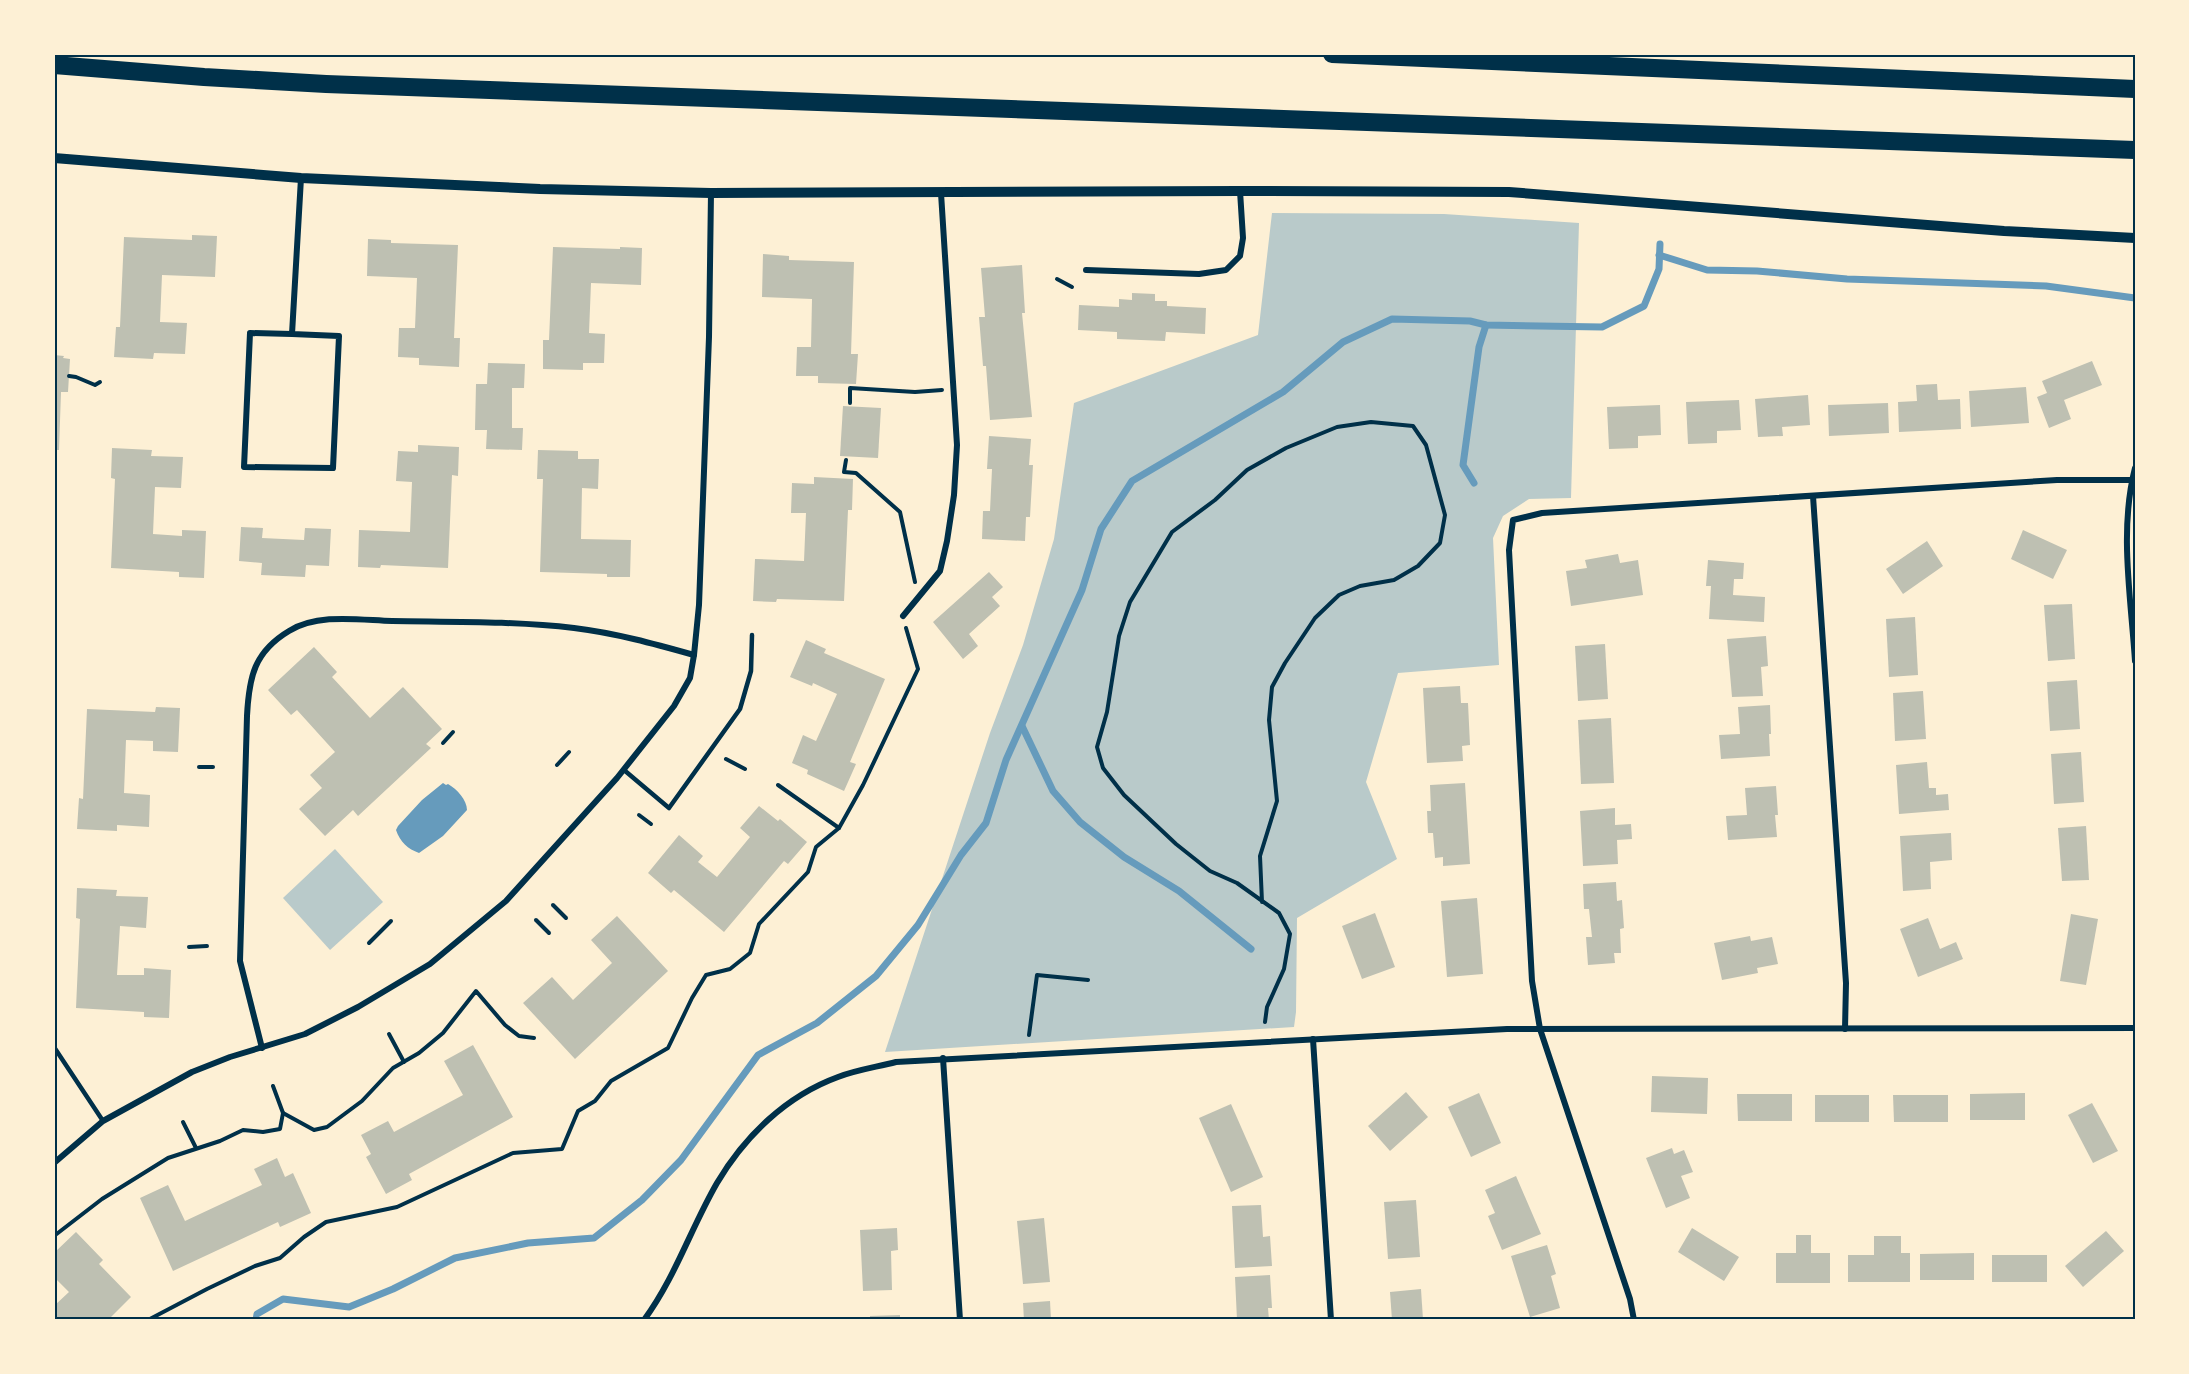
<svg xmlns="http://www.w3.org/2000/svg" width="2189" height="1374" font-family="Overpass,sans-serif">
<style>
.green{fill:#b9caca}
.water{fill:#669bbc}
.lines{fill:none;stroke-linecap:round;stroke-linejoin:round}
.stream{stroke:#669bbc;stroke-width:7}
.building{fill:#bec0b2}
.path{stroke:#003049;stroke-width:4}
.service{stroke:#003049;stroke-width:4.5}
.minor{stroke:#003049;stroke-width:6}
.tertiary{stroke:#003049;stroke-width:10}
.motorway{stroke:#003049;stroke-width:18}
.neatline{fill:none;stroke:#003049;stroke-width:2}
</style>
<rect width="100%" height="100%" fill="#fdf0d5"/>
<!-- green -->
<g class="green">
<path d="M1272,213L1444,214L1579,223L1571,498L1529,499L1503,516L1493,538L1499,665L1398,673L1366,782L1397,859L1297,918L1296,1012L1294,1027L885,1052L990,733L1023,645L1054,539L1074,403L1258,335Z"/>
<path d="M335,849L383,902L330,950L283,898Z"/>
</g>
<!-- water -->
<path class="water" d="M443,783L446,785L448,784C457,789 467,800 467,810L443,836L419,853C408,849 400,842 396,830L398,826L422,800Z"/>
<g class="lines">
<!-- stream -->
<g class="stream">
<path d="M1659,255L1707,270L1757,271L1847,279L2046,286L2135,298"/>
<path d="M1474,483L1463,465L1479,347L1486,325"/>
<path d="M1022,726L1053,791L1080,822L1124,857L1179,891L1251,949"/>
<path d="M256,1320L257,1314L283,1299L349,1307L393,1289L455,1258L528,1243L594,1238L642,1200L681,1160L758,1055L817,1023L876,976L918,925L961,855L986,823L1006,760L1082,590L1101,529L1132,481L1283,392L1343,342L1392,319L1470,321L1486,325L1602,327L1644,306L1659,269L1660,244"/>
</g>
</g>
<!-- building -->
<g class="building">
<path d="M192,235L217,236L215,277L162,275L160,322L187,323L185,354L154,353L153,359L114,357L116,327H120L124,237L192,240Z"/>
<path d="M368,239L391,240V243L458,245L454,338H460L459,367L419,365V358L398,357L399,328H415L417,278L367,276Z"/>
<path d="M553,247L620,249V247L642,248L641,285L591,283L589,333L605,334L604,363H583V370L543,369V340H549Z"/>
<path d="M763,254L789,256V260L854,262L851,354H858L856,384L818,383V376H796L797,347H811L812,299L762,297Z"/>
<path d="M1022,265L1025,313H1022L1032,417L990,420L986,366H983L979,317H985L981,268Z"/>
<path d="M1132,293L1155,294V301H1167V306L1206,308L1205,334L1166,332L1165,341L1117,339V332L1078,330L1079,305L1119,307V299L1132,300Z"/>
<path d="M54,355L64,356L63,358L70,359L68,392H61L59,450H54Z"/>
<path d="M2092,361L2102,385L2064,400L2071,419L2049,428L2037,397L2047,393L2042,381Z"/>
<path d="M488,363L525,364L524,388H512V428H523L522,450L486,449L487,430H475L476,384H487Z"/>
<path d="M1937,384L1938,400L1960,399L1961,429L1899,432L1898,402L1917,401L1916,385Z"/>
<path d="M2026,387L2029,423L1971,427L1969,391Z"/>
<path d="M1808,395L1810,425L1782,427L1783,436L1758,437L1755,399Z"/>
<path d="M1739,400L1741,430L1717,431V443L1688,444L1686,402Z"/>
<path d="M1888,403L1889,433L1829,436L1828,405Z"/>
<path d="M1660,405L1661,435L1638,436V448L1609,449L1607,407Z"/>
<path d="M843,406L881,408L878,458L840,456Z"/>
<path d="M989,436L1031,439L1029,465H1033L1030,517H1026L1025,541L982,539L983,511H990L992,469H987Z"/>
<path d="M418,445L459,447L458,476L452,475L448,568L381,565L380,568L358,567L359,530L410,532L412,482L396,481L398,451L418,452Z"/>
<path d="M112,448L152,450L151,456L183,457L181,488L155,487L153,534L182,536V530L206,531L204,578L179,577V572L111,568L115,479L111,478Z"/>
<path d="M538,450L578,451V459H599L598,489L582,488L581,539L631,540L630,577H607V574L540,572L543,479H537Z"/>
<path d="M814,477L853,479L852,510H848L844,601L777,599L776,602L753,601L755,559L804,561L806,513H791L792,483L814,484Z"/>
<path d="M241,527L263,528L262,538L304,540L305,528L331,529L329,566L306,565L305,577L261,575L262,563L239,561Z"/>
<path d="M2023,530L2067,550L2053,579L2011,559Z"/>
<path d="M1927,541L1943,566L1903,594L1886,569Z"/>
<path d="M1618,554L1620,563L1638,560L1643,595L1571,606L1566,571L1587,568L1585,560Z"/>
<path d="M1708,560L1744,563L1743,579H1734L1733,595L1765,597L1764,622L1709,619L1711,586H1706Z"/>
<path d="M989,572L1003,587L992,597L1000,606L969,634L978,646L963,659L933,622Z"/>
<path d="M2072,604L2075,659L2048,661L2044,605Z"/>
<path d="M1915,617L1918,675L1889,677L1886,619Z"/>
<path d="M1766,636L1768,666L1761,667L1763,696L1732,697L1727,639Z"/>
<path d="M806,640L826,649L824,653L885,679L850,762L856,764L844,791L807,774L808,770L792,763L803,735L816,741L837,694L813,683L812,686L790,677Z"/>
<path d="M1605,644L1608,699L1578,701L1575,646Z"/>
<path d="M314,647L337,672L332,677L370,718L403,687L442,729L426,744L431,748L358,816L353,810L325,836L299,809L322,788L310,775L335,752L297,710L291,715L268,690Z"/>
<path d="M2077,680L2080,729L2050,731L2047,682Z"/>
<path d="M1460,686L1461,703H1468L1470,745L1462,746L1463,761L1427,763L1423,688Z"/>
<path d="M1923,691L1926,739L1895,741L1893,693Z"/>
<path d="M1770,705L1771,734H1769L1770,756L1721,759L1719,735L1740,734L1738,707Z"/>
<path d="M156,707L180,708L178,752L153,751V741L126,740L124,793L150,795L149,827L117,825V831L77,829L79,798L83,799L87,709L155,712Z"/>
<path d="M1611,718L1614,783L1581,784L1578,720Z"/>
<path d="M2081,752L2084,802L2054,804L2051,754Z"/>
<path d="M1927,762L1929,788H1936V795L1948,794L1949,810L1899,814L1896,765Z"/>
<path d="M1465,783L1470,864L1443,866V857L1435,858L1433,833H1428L1427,811H1431L1430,785Z"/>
<path d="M1776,786L1778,815H1775L1777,837L1728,840L1726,816L1747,815L1745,788Z"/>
<path d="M759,806L778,821L780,819L807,842L788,864L784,861L724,932L674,890L671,893L648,873L679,835L703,856L698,862L717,877L750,837L740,828Z"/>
<path d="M1615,808V825L1631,824L1632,839L1617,840L1618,864L1583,866L1580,811Z"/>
<path d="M2086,826L2089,880L2062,881L2058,828Z"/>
<path d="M1951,833L1952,860L1930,862L1931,889L1903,891L1900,836Z"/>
<path d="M1616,882L1617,901L1622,900L1624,928L1620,929L1621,953H1614L1615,963L1588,965L1586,937H1592L1589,909H1584L1583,884Z"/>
<path d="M77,888L117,890L116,896L148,897L146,928L120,926L117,975H144V968L171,970L169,1018L144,1017V1012L76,1008L80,919L76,918Z"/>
<path d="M1477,898L1483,974L1447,977L1441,901Z"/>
<path d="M1375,913L1395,967L1362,979L1342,926Z"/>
<path d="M2071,914L2098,919L2086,985L2060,981Z"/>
<path d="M617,916L668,971L575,1059L523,1003L552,977L573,1000L612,963L591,940Z"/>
<path d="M1928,918L1940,949L1956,942L1963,959L1918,977L1900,929Z"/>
<path d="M1750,936L1751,941L1772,937L1778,964L1757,968L1758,973L1722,980L1714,943Z"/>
<path d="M473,1045L513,1117L409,1174L412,1180L386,1194L366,1157L371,1154L361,1135L388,1121L394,1132L463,1095L444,1061Z"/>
<path d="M1652,1076L1708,1078L1707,1114L1651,1112Z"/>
<path d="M1406,1092L1428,1117L1390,1151L1368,1126Z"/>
<path d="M1479,1093L1501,1143L1471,1157L1448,1107Z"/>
<path d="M2025,1093V1120H1970V1094Z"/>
<path d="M1737,1094H1792V1121H1738Z"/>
<rect x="1815" y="1095" width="54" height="27"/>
<path d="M1893,1095H1948V1122H1894Z"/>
<path d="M2092,1103L2118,1151L2093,1163L2068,1115Z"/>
<path d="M1231,1104L1263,1177L1231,1192L1199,1118Z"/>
<path d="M1672,1148L1674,1154L1684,1150L1693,1172L1681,1176L1690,1198L1666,1208L1646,1158Z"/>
<path d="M277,1158L285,1177L293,1173L311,1213L280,1227L278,1222L173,1271L140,1198L168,1185L185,1221L262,1185L254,1169Z"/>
<path d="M1516,1176L1541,1234L1502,1250L1488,1216L1495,1213L1485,1190Z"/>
<path d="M1416,1200L1420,1257L1388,1259L1384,1202Z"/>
<path d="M1261,1205L1263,1237L1270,1236L1272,1266L1235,1268L1232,1206Z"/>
<path d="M1044,1218L1050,1282L1023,1284L1017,1221Z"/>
<path d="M897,1228L898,1250L891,1251L892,1290L863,1291L860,1230Z"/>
<path d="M1692,1228L1739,1257L1724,1281L1678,1252Z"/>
<path d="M2106,1231L2124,1251L2083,1287L2065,1266Z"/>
<path d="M76,1232L103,1260L99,1264L131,1297L108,1320H54V1306L69,1292L54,1277V1253Z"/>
<path d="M1796,1235H1811V1253H1830V1283H1776V1253H1796Z"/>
<path d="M1874,1236H1901V1253H1910V1282H1848V1255H1874Z"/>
<path d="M1547,1245L1556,1274L1551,1276L1560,1308L1530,1317L1511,1256Z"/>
<path d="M1974,1253V1280H1920V1254Z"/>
<rect x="1992" y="1255" width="55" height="27"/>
<path d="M1270,1275L1272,1308H1268L1269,1320H1237L1235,1277Z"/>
<path d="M1421,1289L1423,1320H1392L1390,1292Z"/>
<path d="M1050,1301L1051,1320H1024L1023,1303Z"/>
<path d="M900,1315V1320H870V1316Z"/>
</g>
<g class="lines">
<!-- path -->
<g class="path">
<path d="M1057,279L1072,287"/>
<path d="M69,376L76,377L95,385L100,382"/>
<path d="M850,403V388L915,392L942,390"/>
<path d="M846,460L844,472L856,473L900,512L915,582"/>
<path d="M443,743L453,732"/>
<path d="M726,759L745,769"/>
<path d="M557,765L569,752"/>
<path d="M199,767H213"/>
<path d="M778,785L839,828L863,785L918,669L906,628"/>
<path d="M639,815L651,824"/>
<path d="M1262,902L1260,856L1277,801L1269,720L1272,687L1285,663L1315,618L1339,595L1360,586L1394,580L1418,566L1440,543L1445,515L1426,445L1413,426L1371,422L1337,427L1286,448L1247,470L1215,500L1172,532L1130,602L1119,636L1107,712L1097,747L1103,768L1124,795L1176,844L1210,871L1237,883L1279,913L1290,934L1284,969L1267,1007L1265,1022"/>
<path d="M553,905L566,918"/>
<path d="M536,920L549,933"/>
<path d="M369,943L391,921"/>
<path d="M189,947L207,946"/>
<path d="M389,1034L404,1062"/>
<path d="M1029,1035L1037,975L1088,980"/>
<path d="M283,1113L314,1130L327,1127L362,1101L393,1068L419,1053L443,1033L476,991L505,1025L519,1036L534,1038"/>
<path d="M183,1122L196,1148"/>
<path d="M54,1236L102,1199L168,1158L220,1141L243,1130L263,1132L280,1129L283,1113L273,1086"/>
<path d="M148,1320L207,1289L255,1266L280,1258L304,1237L326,1222L397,1207L513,1153L562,1149L578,1111L595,1101L611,1081L668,1048L692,998L706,975L730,969L750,953L759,924L808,872L816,847L839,828"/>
</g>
<!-- service -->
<g class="service">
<path d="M624,770L669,808L740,709L751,671L752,635"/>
<path d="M54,1047L103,1121"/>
</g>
<!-- minor -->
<g class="minor">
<path d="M1086,270L1199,274L1226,270L1240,256L1243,238L1240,191"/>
<path d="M292,334L250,333L244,467L333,468L339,336L292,334L301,178"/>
<path d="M2135,468C2119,530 2131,598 2135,661"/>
<path d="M1813,496L1846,983L1845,1029"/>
<path d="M903,616L940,571L947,541L954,495L957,445L941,193"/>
<path d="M1313,1039L1331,1320"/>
<path d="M262,1048L240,961L247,716C249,677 254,652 289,631C318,613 359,620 392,621C453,622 514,621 574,628C615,633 655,644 694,655"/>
<path d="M943,1058L960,1320"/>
<path d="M54,1163L103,1121L192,1072L230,1057L305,1034L358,1007L430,964L506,901L617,778L674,706L690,678L694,655L699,605L709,337L711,193"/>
<path d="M644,1320C675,1278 691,1228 717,1183C745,1136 786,1096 838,1077C856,1070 877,1067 896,1062L1507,1029L2135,1028"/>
<path d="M1634,1320L1630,1299L1540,1029L1532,981L1509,550L1513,520L1542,513L2057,480H2132"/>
</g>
<!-- tertiary -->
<path class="tertiary" d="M54,158L301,178L540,189L711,193L1240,191L1509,192L2004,231L2135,238"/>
<!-- motorway -->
<g class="motorway">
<path d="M1332,54L2135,89"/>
<path d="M54,65L204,77L326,84L2135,150"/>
</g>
</g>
<!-- border -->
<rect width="2189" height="1374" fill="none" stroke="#fdf0d5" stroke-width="111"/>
<rect x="56" y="56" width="2078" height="1262" class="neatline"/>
</svg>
